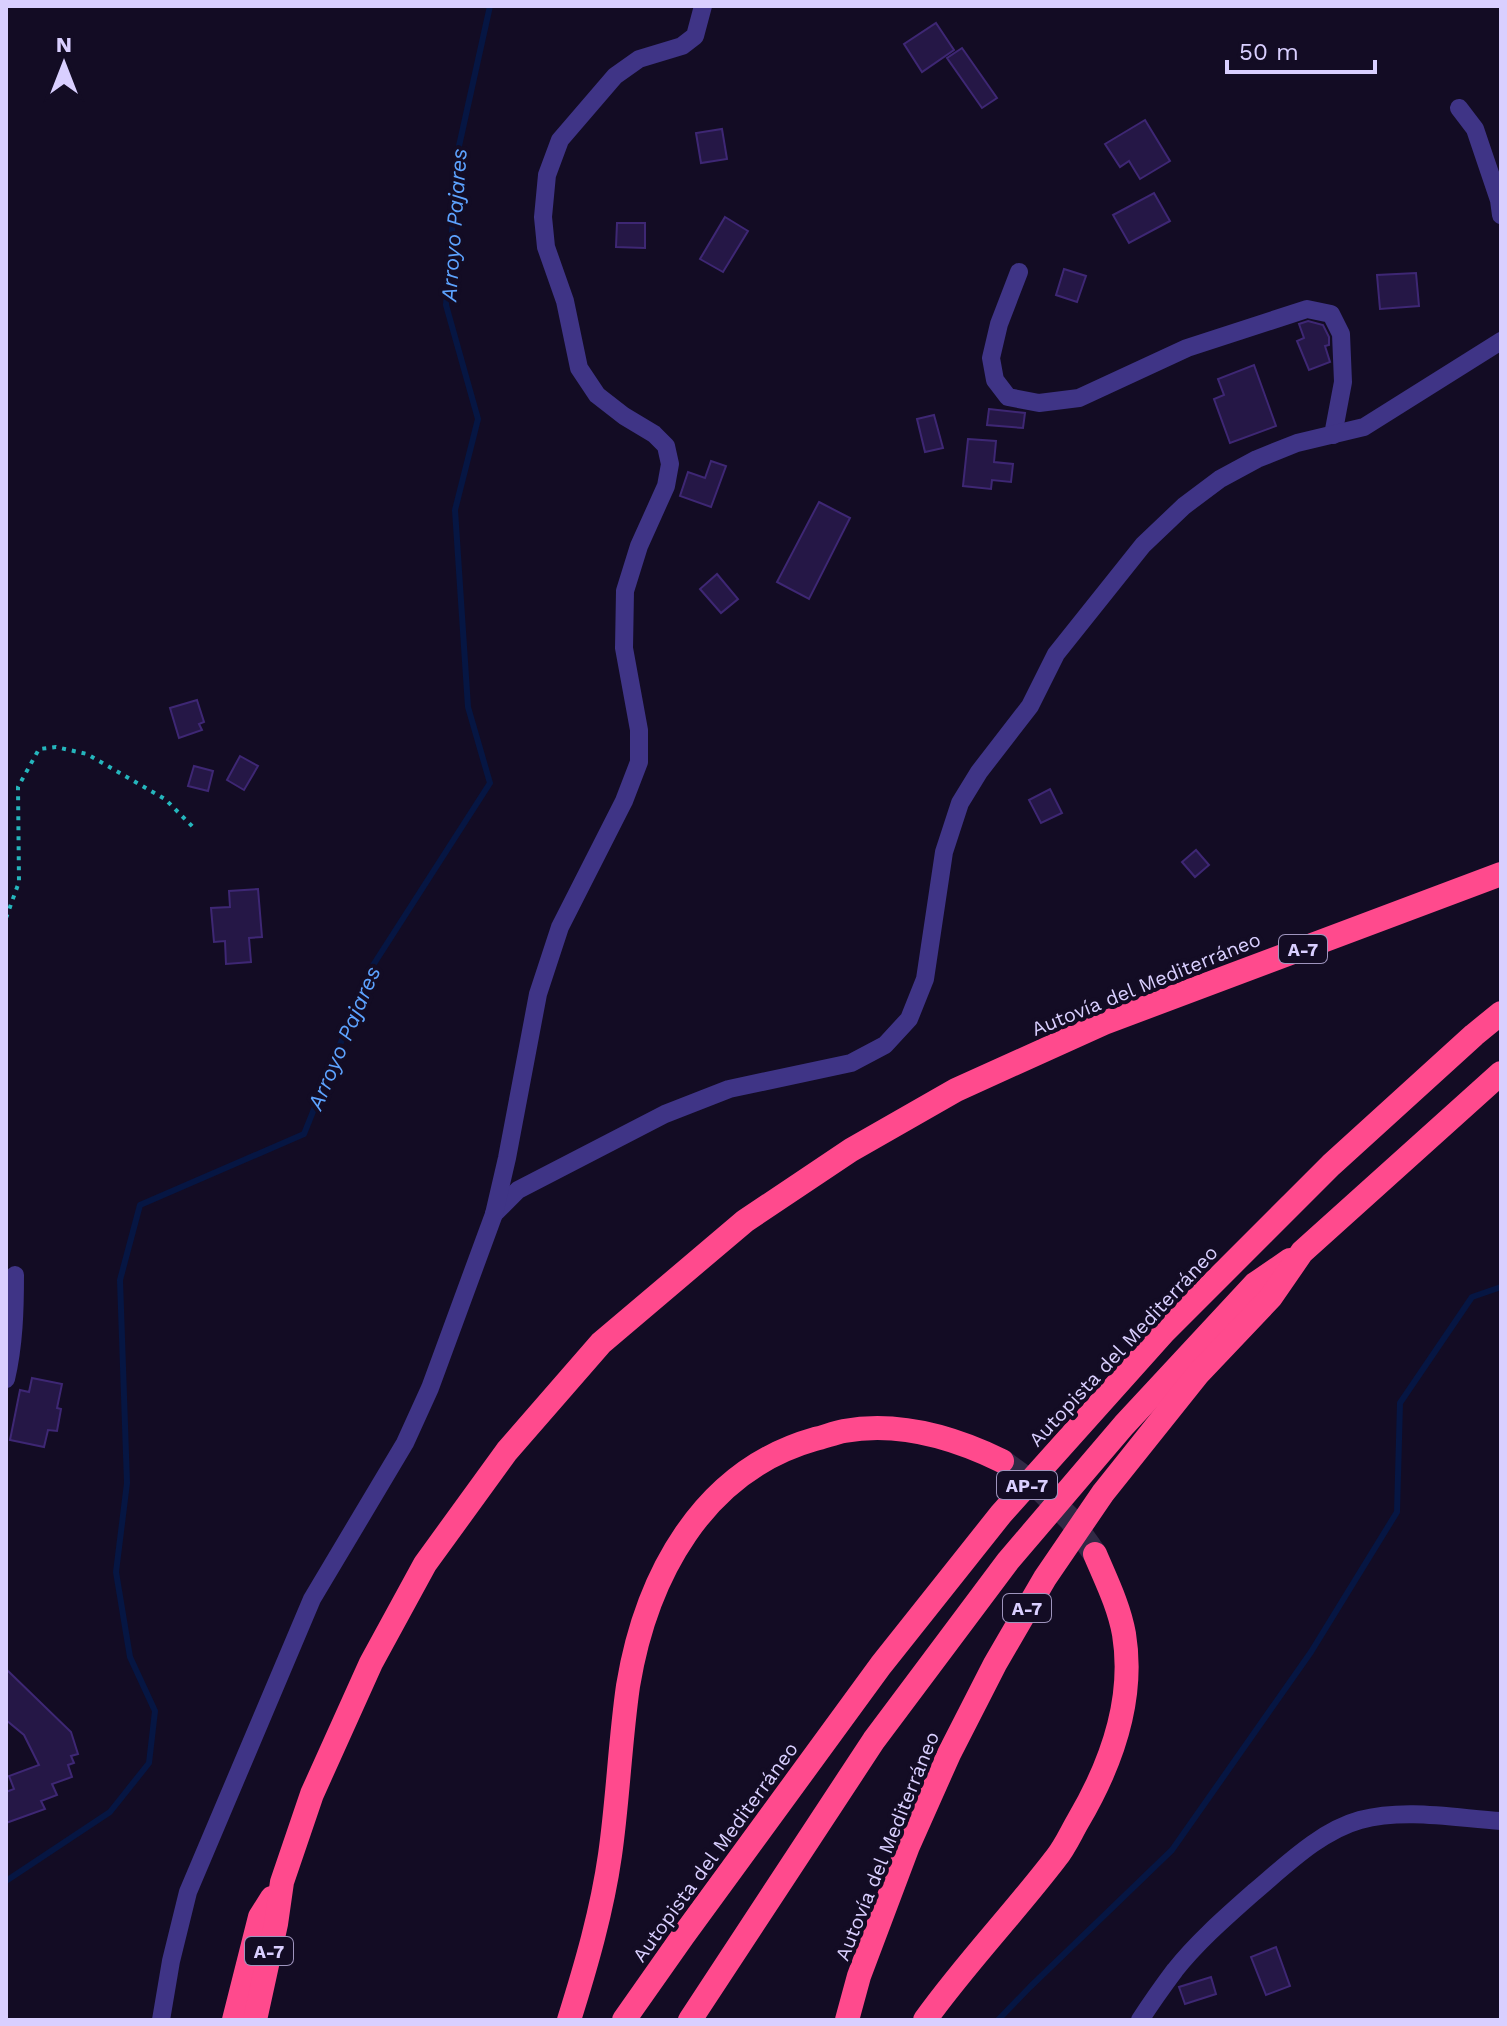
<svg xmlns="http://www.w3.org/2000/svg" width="1507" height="2026" font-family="'Work Sans',sans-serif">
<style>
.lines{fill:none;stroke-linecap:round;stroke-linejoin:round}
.stream{stroke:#061643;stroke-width:6}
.building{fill:#251746;stroke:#3e2774;stroke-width:2}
.highway-tunnel{stroke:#312945;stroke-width:24;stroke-dasharray:24 12;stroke-linecap:butt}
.path{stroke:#25b6bd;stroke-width:4;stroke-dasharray:4 6;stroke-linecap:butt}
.street{stroke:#3f3486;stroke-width:18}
.highway{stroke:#ff4a8d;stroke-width:24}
.labels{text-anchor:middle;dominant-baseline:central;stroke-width:8;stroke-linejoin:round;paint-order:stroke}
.shield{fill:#130c24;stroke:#9e94bd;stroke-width:2}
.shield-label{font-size:18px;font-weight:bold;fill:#d9cfff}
.street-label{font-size:20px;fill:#d9cfff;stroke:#130c24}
.water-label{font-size:22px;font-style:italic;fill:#5da3ff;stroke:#130c24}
</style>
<rect width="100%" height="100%" fill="#130c24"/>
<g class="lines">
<!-- stream -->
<g class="stream">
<path d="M6,1881L110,1812L149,1763L155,1711L130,1657L116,1572L127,1483L120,1280L140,1205L304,1134L370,970L490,783L468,707L455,510L478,419L446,305L459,146L490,6"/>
<path d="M998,2020L1030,1987L1172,1850L1311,1652L1397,1512L1400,1403L1472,1297L1501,1287"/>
</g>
</g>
<!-- building -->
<g class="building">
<path d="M936,23L954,50L922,72L904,44Z"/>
<path d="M962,48L997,98L982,108L947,58Z"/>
<path d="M1145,120L1170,161L1140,179L1129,161L1120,167L1105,144Z"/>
<path d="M722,129L727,159L701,163L696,133Z"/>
<path d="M1154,193L1170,221L1129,243L1113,215Z"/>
<path d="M725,217L748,231L723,272L700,259Z"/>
<path d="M617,223H645V248L616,247Z"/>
<path d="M1064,269L1086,276L1077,302L1056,295Z"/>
<path d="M1416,273L1419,306L1380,309L1377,275Z"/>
<path d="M1308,321L1323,325L1329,337V345L1325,346L1330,362L1309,370L1297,341L1304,338L1299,324Z"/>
<path d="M1254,365L1276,426L1230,443L1214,399L1224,395L1218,379Z"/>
<path d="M989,409L1025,413L1023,428L987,425Z"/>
<path d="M934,415L943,448L925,452L917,419Z"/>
<path d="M968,439L996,441L994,462L1013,464L1011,482L992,480L991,489L963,486Z"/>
<path d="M711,461L726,466L711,507L680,496L688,472L705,478Z"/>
<path d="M819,502L850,518L809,599L777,582Z"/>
<path d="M717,574L738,599L721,613L700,589Z"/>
<path d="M197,700L204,722L199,724L202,730L179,738L170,708Z"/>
<path d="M240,756L258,766L244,790L227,780Z"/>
<path d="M194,766L213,771L208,791L188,786Z"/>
<path d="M1050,789L1062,813L1041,823L1029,800Z"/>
<path d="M1196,850L1209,865L1195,877L1182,862Z"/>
<path d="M258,889L262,937L249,938L251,962L226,964L225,941L214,942L211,908L230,907L229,891Z"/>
<path d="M32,1378L62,1384L57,1408L61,1409L57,1431L48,1430L44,1447L10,1440L20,1390L29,1392Z"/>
<path d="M6,1669L71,1732L78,1754L71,1756L74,1763L68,1765L72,1777L52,1784L57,1795L41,1801L45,1809L6,1823V1792L14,1789L9,1776L39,1765L24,1735L6,1720Z"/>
<path d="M1276,1947L1290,1986L1266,1995L1251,1957Z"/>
<path d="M1211,1977L1216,1994L1185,2004L1179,1987Z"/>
</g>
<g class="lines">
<!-- highway-tunnel -->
<path class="highway-tunnel" d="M1002,1461L1040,1489L1071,1520L1095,1554"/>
<!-- path -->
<path class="path" d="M6,918L19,882L18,787L39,749L56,747L87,754L165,799L193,827"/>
<!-- street -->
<g class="street">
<path d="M1459,108L1475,129L1499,200L1501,215"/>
<path d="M1019,272L999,324L991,358L995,380L1008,397L1039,403L1079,398L1187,348L1307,309L1331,314L1341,334L1343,382L1333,435"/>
<path d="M494,1214L518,1190L665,1114L729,1089L851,1063L885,1045L909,1019L925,979L944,852L960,803L979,772L1030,706L1056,654L1143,545L1184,506L1220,479L1257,459L1297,443L1364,427L1501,341"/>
<path d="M6,1379C14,1345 15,1310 15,1275"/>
<path d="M161,2020L171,1961L188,1892L312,1599L405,1443L430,1388L494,1214L507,1158L538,994L560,927L624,801L639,762V730L624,648L625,591L639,546L666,486L670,464L666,446L654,434L624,416L597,395L579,368L565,301L546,247L543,217L547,175L560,140L615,76L639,59L682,46L695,36L703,6"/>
<path d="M1140,2020C1151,2003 1163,1986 1175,1970C1198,1941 1227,1916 1254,1892C1285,1866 1320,1831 1360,1820C1405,1808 1455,1818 1501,1821"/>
</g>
<!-- highway -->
<g class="highway">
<path d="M234,2020L260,1917L272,1898"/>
<path d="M255,2020L276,1924L282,1882L312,1794L371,1663L425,1564L507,1451L601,1343L745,1221L851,1150L956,1090L1104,1023L1501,874"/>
<path d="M569,2020C586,1966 602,1911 610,1855C618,1799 620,1742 628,1686C646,1577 702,1471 815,1439C824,1437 834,1433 844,1431C899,1421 953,1437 1002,1461"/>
<path d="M624,2020L683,1936L881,1665L1001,1514L1164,1332L1331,1165L1474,1035L1501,1013"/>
<path d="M690,2020L874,1740L1008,1561L1124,1425L1255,1284L1290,1260"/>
<path d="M847,2020L859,1976L908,1846L949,1754L995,1664L1045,1578L1103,1493L1198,1374L1271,1297L1302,1252L1501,1073"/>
<path d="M925,2020C965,1964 1014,1913 1056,1858C1065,1847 1071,1833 1078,1821C1111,1765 1135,1701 1124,1634C1119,1606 1106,1580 1095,1554"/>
</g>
</g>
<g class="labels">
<!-- shield labels -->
<g class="shield">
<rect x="1279" y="935" width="48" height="28" rx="6"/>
<rect x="997" y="1471" width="60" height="28" rx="6"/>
<rect x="1003" y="1594" width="48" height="28" rx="6"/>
<rect x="245" y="1937" width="48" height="28" rx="6"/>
</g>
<g class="shield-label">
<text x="1303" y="949">A-7</text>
<text x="1027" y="1485">AP-7</text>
<text x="1027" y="1608">A-7</text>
<text x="269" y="1951">A-7</text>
</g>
<!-- street labels -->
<g class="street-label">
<text transform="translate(1146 984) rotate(-22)">Autovía del Mediterráneo</text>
<text transform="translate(1123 1346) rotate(-47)">Autopista del Mediterráneo</text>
<text transform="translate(887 1846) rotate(-68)">Autovía del Mediterráneo</text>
<text transform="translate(715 1852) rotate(-54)">Autopista del Mediterráneo</text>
</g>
<!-- water labels -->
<g class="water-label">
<text transform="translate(454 225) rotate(-86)">Arroyo Pajares</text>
<text transform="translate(344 1038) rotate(-67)">Arroyo Pajares</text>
</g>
</g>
<!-- border -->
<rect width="1507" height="2026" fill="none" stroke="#d9cfff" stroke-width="16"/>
<!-- north arrow -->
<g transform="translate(64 64)" stroke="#130c24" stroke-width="6" paint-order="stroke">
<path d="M0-6L14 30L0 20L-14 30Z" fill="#d9cfff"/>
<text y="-12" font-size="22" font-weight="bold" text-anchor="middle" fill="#d9cfff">N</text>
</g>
<!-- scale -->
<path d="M1227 60v12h148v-12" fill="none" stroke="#d9cfff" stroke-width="4"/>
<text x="1239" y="60" font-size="24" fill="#d9cfff" stroke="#130c24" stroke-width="6" paint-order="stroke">50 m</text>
</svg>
